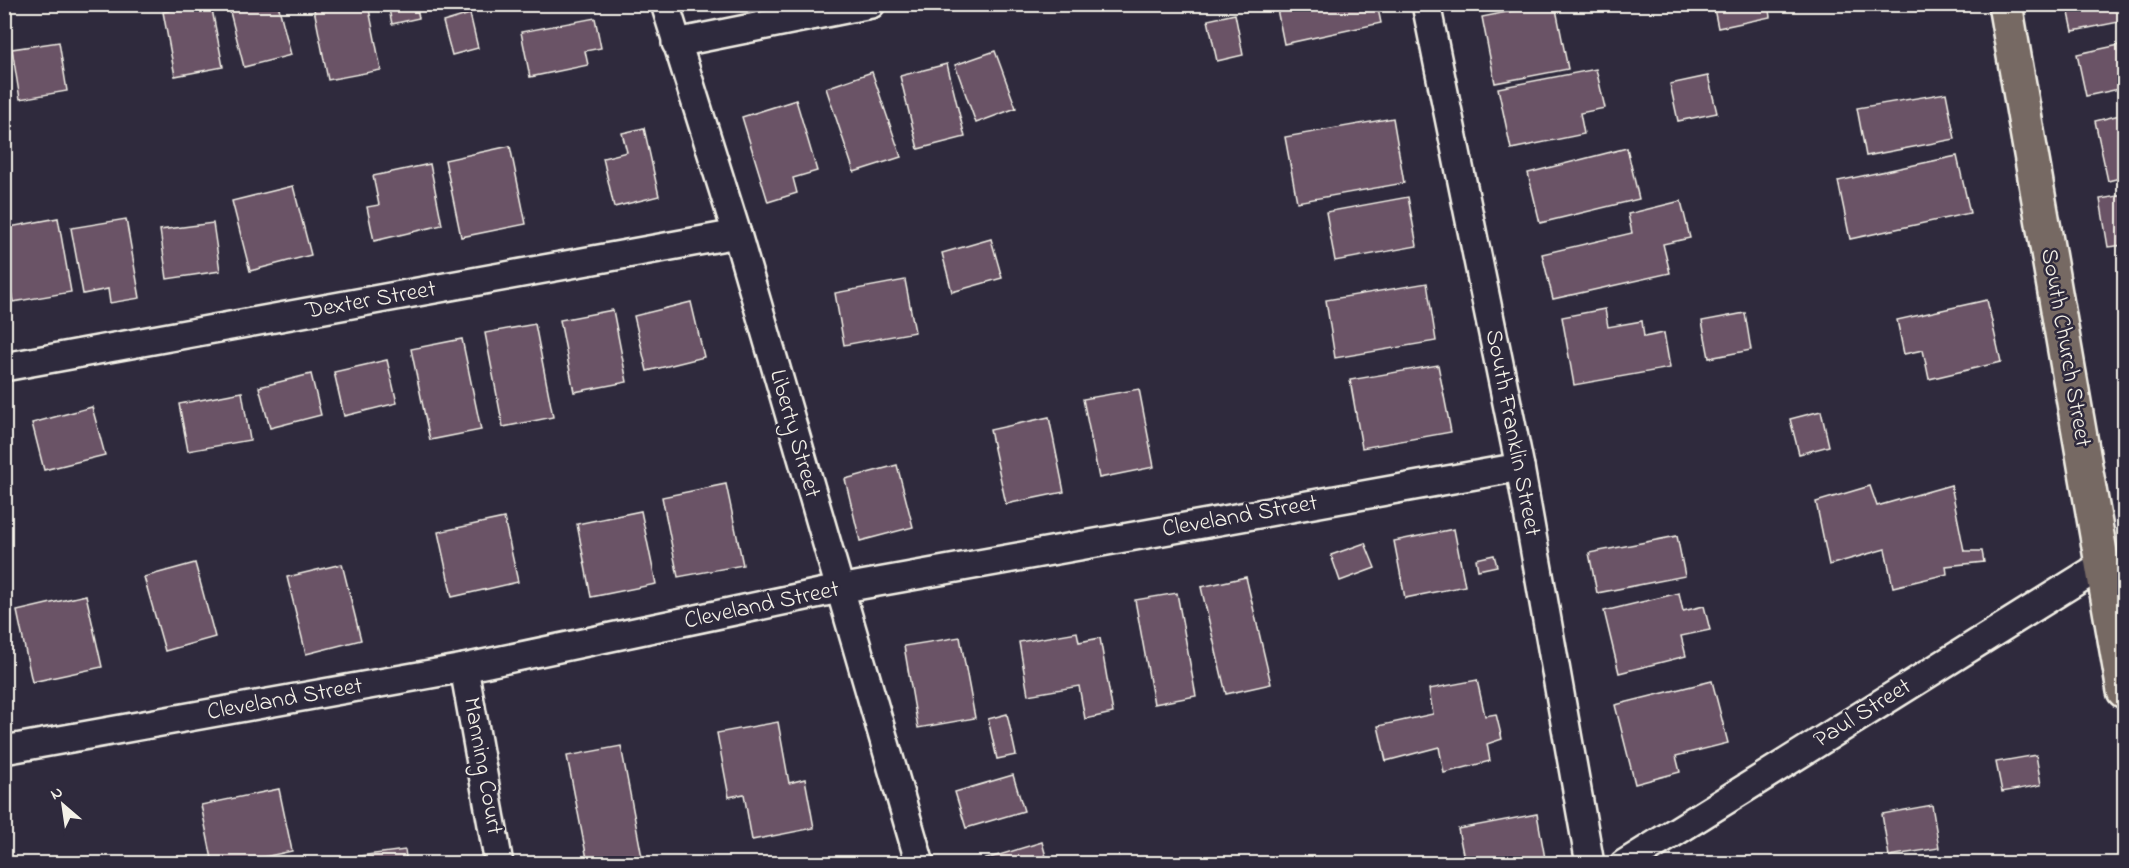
<svg xmlns="http://www.w3.org/2000/svg" width="2129" height="868" font-family="'Indie Flower',sans-serif">
<style>
.building{fill:#6a5366;stroke:#f4f1e8;stroke-width:1.5}
.lines{fill:none;stroke-linecap:round;stroke-linejoin:round}
.minor-casing{stroke:#f4f1e8;stroke-width:32}
.primary-casing{stroke:#f4f1e8;stroke-width:38}
.minor{stroke:#2f2a3d;stroke-width:27}
.primary{stroke:#766964;stroke-width:33}
.labels{text-anchor:middle;dominant-baseline:central;stroke-width:5;stroke-linejoin:round;paint-order:stroke}
.street-label{font-size:24px;fill:#f4f1e8;stroke:#2f2a3d}
</style>
<rect width="100%" height="100%" fill="#2f2a3d"/>
<filter id="ink" filterUnits="userSpaceOnUse"><feTurbulence type="fractalNoise" baseFrequency=".0167" numOctaves="2"/><feDisplacementMap in="SourceGraphic" scale="12" xChannelSelector="R" yChannelSelector="G"/><feConvolveMatrix kernelMatrix="1 2 1 2 8 2 1 2 1" color-interpolation-filters="sRGB"/></filter>
<g filter="url(#ink)">
<!-- building -->
<g class="building">
<path d="M199,4H211L223,67L175,76L163,12Z"/>
<path d="M244,4H278L291,55L244,67L229,8Z"/>
<path d="M313,4H368L381,70L328,80Z"/>
<path d="M388,4H416L419,18L392,24Z"/>
<path d="M1276,4H1377L1381,23L1284,44Z"/>
<path d="M1547,4H1555L1568,69L1495,83L1482,17Z"/>
<path d="M1713,4H1768L1770,17L1718,28Z"/>
<path d="M2067,4H2124V21L2073,31Z"/>
<path d="M470,14L478,48L452,55L443,22Z"/>
<path d="M1235,14L1243,55L1217,61L1208,20Z"/>
<path d="M595,18L601,48L585,51L588,65L530,77L521,32Z"/>
<path d="M59,42L67,91L20,99L12,49Z"/>
<path d="M2124,44V88L2086,96L2077,54Z"/>
<path d="M995,51L1016,108L976,123L955,65Z"/>
<path d="M947,64L965,137L918,149L900,76Z"/>
<path d="M1596,69L1605,108L1580,113L1584,134L1511,149L1498,88Z"/>
<path d="M872,72L901,157L854,172L826,88Z"/>
<path d="M1708,76L1717,113L1678,121L1670,84Z"/>
<path d="M1946,93L1955,139L1866,156L1857,108Z"/>
<path d="M796,100L817,171L793,178L797,193L768,202L742,117Z"/>
<path d="M2124,114V177L2108,181L2095,121Z"/>
<path d="M1393,118L1404,183L1297,202L1285,137Z"/>
<path d="M644,128L659,196L614,207L603,158L627,152L622,133Z"/>
<path d="M510,146L526,224L461,237L445,160Z"/>
<path d="M1627,148L1639,199L1540,223L1528,173Z"/>
<path d="M1957,156L1970,213L1850,239L1838,181Z"/>
<path d="M430,164L442,225L374,241L367,207L379,205L373,176Z"/>
<path d="M293,186L311,255L250,271L232,201Z"/>
<path d="M2124,195V245L2108,247L2100,199Z"/>
<path d="M1408,197L1417,246L1335,261L1326,212Z"/>
<path d="M1681,201L1690,238L1663,244L1670,273L1553,299L1542,254L1632,233L1628,214Z"/>
<path d="M58,218L71,292L13,302L4,254V228Z"/>
<path d="M126,219L140,298L110,303L108,289L83,294L71,228Z"/>
<path d="M213,223L220,271L167,279L160,230Z"/>
<path d="M991,239L1002,278L952,292L942,253Z"/>
<path d="M905,280L915,332L844,345L835,293Z"/>
<path d="M1427,283L1436,341L1335,358L1326,300Z"/>
<path d="M1987,300L2001,362L1929,379L1923,350L1904,354L1897,320Z"/>
<path d="M691,302L704,357L647,371L634,316Z"/>
<path d="M1605,309L1608,327L1642,321L1644,337L1664,333L1670,368L1574,385L1562,317Z"/>
<path d="M613,310L627,382L574,392L560,320Z"/>
<path d="M1745,313L1751,350L1709,358L1702,321Z"/>
<path d="M535,324L553,417L503,427L485,333Z"/>
<path d="M2124,338V370L2119,339Z"/>
<path d="M462,339L481,430L430,440L411,349Z"/>
<path d="M387,360L397,403L344,416L334,372Z"/>
<path d="M1438,365L1451,432L1362,448L1350,380Z"/>
<path d="M311,374L321,415L270,428L259,387Z"/>
<path d="M1139,389L1154,467L1099,478L1083,399Z"/>
<path d="M242,392L250,440L188,451L179,404Z"/>
<path d="M92,407L105,455L44,470L32,423Z"/>
<path d="M1821,411L1829,446L1799,454L1790,419Z"/>
<path d="M1049,417L1064,492L1006,504L990,430Z"/>
<path d="M897,465L913,527L860,541L845,479Z"/>
<path d="M726,484L743,565L678,577L662,497Z"/>
<path d="M1951,485L1964,551H1982L1984,562L1946,566L1947,574L1893,587L1885,549L1829,565L1816,502L1870,486L1877,506Z"/>
<path d="M641,511L656,584L591,597L577,524Z"/>
<path d="M504,518L518,582L452,597L438,532Z"/>
<path d="M1454,529L1465,586L1405,598L1394,541Z"/>
<path d="M1677,536L1685,576L1597,593L1589,553Z"/>
<path d="M1365,543L1375,568L1340,581L1331,555Z"/>
<path d="M1494,555L1497,566L1478,570L1476,559Z"/>
<path d="M195,563L215,637L165,651L144,577Z"/>
<path d="M342,564L361,640L306,654L287,577Z"/>
<path d="M1246,577L1271,684L1226,694L1201,587Z"/>
<path d="M1177,593L1196,696L1154,704L1135,600Z"/>
<path d="M1679,593L1683,611L1704,606L1710,630L1681,636L1686,656L1619,673L1604,611Z"/>
<path d="M86,595L102,667L32,682L17,611Z"/>
<path d="M1077,632L1079,642L1100,638L1113,713L1085,719L1079,686L1028,695L1019,642Z"/>
<path d="M960,637L975,718L918,728L904,646Z"/>
<path d="M1477,680L1485,716L1496,714L1502,739L1487,744L1490,761L1444,773L1439,747L1386,761L1378,726L1433,714L1429,689Z"/>
<path d="M1712,681L1728,743L1676,756L1680,772L1635,784L1615,705Z"/>
<path d="M1007,714L1016,755L997,759L988,719Z"/>
<path d="M778,722L789,783L805,779L814,828L752,840L744,794L729,797L717,733Z"/>
<path d="M621,746L642,857L612,864H588L567,756Z"/>
<path d="M2036,755L2041,785L2002,792L1996,762Z"/>
<path d="M1013,775L1024,811L966,828L955,792Z"/>
<path d="M279,789L292,851L232,864H213L201,805Z"/>
<path d="M1932,805L1939,848L1889,856L1882,814Z"/>
<path d="M1537,814L1546,864H1465L1458,829Z"/>
<path d="M1042,842L1048,864L973,863Z"/>
<path d="M405,850L407,864H344V858Z"/>
</g>
<g class="lines">
<defs>
<g id="minor">
<path d="M665,4L737,234L920,864"/>
<path d="M1426,4L1520,467L1590,864"/>
<path d="M676,43L871,4"/>
<path d="M4,367L737,234"/>
<path d="M464,668L499,864"/>
<path d="M4,750L464,668L839,589L1520,467"/>
<path d="M1624,864L2102,565"/>
</g>
<path id="primary" d="M2005,4L2124,691"/>
</defs>
<!-- minor casing -->
<use href="#minor" class="minor-casing"/>
<!-- primary casing -->
<use href="#primary" class="primary-casing"/>
<!-- minor -->
<use href="#minor" class="minor"/>
<!-- primary -->
<use href="#primary" class="primary"/>
</g>
</g>
<g class="labels">
<!-- street labels -->
<g class="street-label">
<text transform="translate(371 301) rotate(-10)">Dexter Street</text>
<text transform="translate(2065 348) rotate(80)">South Church Street</text>
<text transform="translate(1512 433) rotate(79)">South Franklin Street</text>
<text transform="translate(794 434) rotate(74)">Liberty Street</text>
<text transform="translate(1240 517) rotate(-10)">Cleveland Street</text>
<text transform="translate(762 606) rotate(-12)">Cleveland Street</text>
<text transform="translate(285 700) rotate(-10)">Cleveland Street</text>
<text transform="translate(1863 714) rotate(-32)">Paul Street</text>
<text transform="translate(482 766) rotate(80)">Manning Court</text>
</g>
</g>
<!-- margin -->
<rect width="2129" height="868" fill="none" stroke="#2f2a3d" stroke-width="24"/>
<rect x="12" y="12" width="2105" height="844" fill="none" stroke="#f4f1e8" stroke-width="2" filter="url(#ink)"/>
<!-- north arrow -->
<g transform="translate(63 805) rotate(331)" stroke="#2f2a3d" stroke-width="4.5" paint-order="stroke">
<path d="M0-4.5L10 22L0 15L-10 22Z" fill="#f4f1e8"/>
<text y="-9" font-size="16" font-weight="bold" text-anchor="middle" fill="#f4f1e8">N</text>
</g>
</svg>
